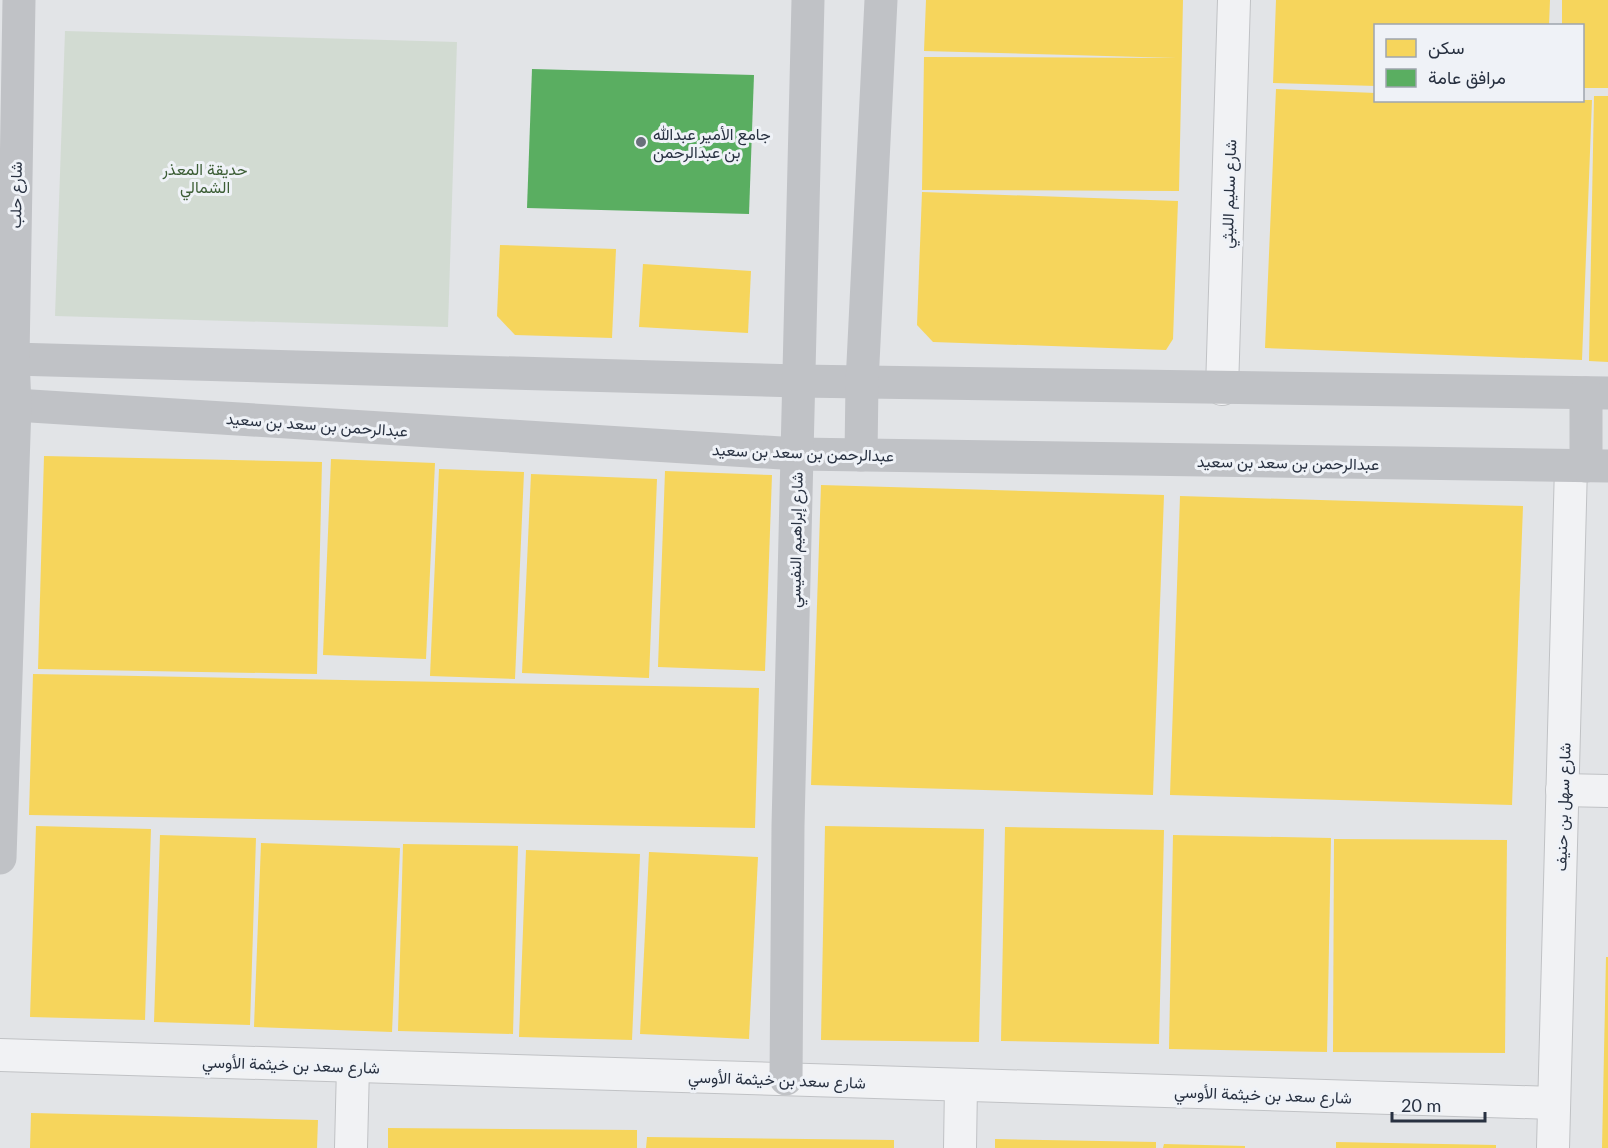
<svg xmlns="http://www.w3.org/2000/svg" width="1608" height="1148" font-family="Lato,Vazirmatn,sans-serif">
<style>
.green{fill:#d2dbd2}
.homes{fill:#f6d55c}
.public{fill:#5aae61}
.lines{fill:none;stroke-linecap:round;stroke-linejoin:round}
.street-casing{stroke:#c0c2c5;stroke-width:34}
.street{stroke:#f1f2f4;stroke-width:32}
.secondary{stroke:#c0c2c6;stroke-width:33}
.poi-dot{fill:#69707b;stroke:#eff2f7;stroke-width:2}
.labels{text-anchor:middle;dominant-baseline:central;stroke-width:6;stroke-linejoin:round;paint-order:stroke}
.poi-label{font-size:16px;fill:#283141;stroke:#eff2f7;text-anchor:start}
.park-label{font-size:16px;fill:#3c5d35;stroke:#eff2f7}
.street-label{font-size:16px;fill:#283141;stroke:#eff2f7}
</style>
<rect width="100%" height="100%" fill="#e2e4e7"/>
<!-- green -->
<path class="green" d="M65,31L457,42L448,327L55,316Z"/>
<!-- homes -->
<g class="homes">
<path d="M926,0H1183L1179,191L922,190L924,57L1177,58L924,51Z"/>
<path d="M1276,0H1550L1549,26H1376V86L1273,83Z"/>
<path d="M1562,0H1608V88H1582V26H1562Z"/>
<path d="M1276,89L1376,93V100H1592L1582,360L1265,348Z"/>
<path d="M1594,96H1608V362L1589,361Z"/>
<path d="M922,192L1178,201L1173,339L1166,350L933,342L917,325Z"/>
<path d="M500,245L616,249L612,338L515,335L497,316Z"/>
<path d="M643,264L751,271L748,333L639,327Z"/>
<path d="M44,456L322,462L317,674L38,669Z"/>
<path d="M331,459L435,463L426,659L323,655Z"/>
<path d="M439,469L524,472L515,679L430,676Z"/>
<path d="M665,471L772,475L765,671L658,667Z"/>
<path d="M531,474L657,479L649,678L522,673Z"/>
<path d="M821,485L1164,495L1153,795L811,785Z"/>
<path d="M1180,496L1523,506L1512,805L1170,795Z"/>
<path d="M33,674L759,688L755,828L29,815Z"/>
<path d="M36,826L151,829L145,1020L30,1017Z"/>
<path d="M825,826L984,829L979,1042L821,1040Z"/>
<path d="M1005,827L1164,830L1159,1044L1001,1041Z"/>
<path d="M160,835L256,838L250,1025L154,1022Z"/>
<path d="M1173,835L1331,838L1327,1052L1169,1049Z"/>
<path d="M1334,839L1507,840L1505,1053L1333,1052Z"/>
<path d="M261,843L400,848L392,1032L254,1027Z"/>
<path d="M403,844L518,846L513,1034L398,1031Z"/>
<path d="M526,850L640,854L632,1040L519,1037Z"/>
<path d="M649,852L758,857L749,1039L640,1034Z"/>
<path d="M1606,957H1608V1148H1602Z"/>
<path d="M31,1113L318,1120L317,1148H30Z"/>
<path d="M388,1128L637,1130V1148H388Z"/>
<path d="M647,1137L894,1140V1148H646Z"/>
<path d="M995,1139L1156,1142V1148H995Z"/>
<path d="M1336,1142L1496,1145V1148H1336Z"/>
<path d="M1164,1144L1245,1146V1148H1163Z"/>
</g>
<!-- public -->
<path class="public" d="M532,69L754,75L749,214L527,208Z"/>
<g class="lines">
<defs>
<g id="street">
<path d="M1222,389L1234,0"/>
<path d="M1562,790L1608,791"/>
<path d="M0,1055L1554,1103"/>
<path d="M351,1148L353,1066"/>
<path d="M960,1148L961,1085"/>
<path d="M1553,1148L1571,466"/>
</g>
</defs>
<!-- street casing -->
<use href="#street" class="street-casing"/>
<!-- street -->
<use href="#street" class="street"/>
<!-- secondary -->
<g class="secondary">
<path d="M0,362L13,359L798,381L1608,393"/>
<path d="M0,398L15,405L797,454L1608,466"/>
<path d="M861,455L862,383L881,0"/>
<path d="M1586,466V393"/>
<path d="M0,858L15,405L13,359L19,0"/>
<path d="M786,1079L788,826L808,0"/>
</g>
</g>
<!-- markers -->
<circle class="poi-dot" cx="641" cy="142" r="6"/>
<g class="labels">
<!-- poi labels -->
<g class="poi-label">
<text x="653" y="133">جامع الأمير عبدالله<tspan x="653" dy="18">بن عبدالرحمن</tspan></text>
</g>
<!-- park labels -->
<g class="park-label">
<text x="205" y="168">حديقة المعذر<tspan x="205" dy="18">الشمالي</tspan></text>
</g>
<!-- street labels -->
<g class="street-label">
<text transform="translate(1228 194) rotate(-88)">شارع سليم الليثي</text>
<text transform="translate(15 195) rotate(-89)">شارع حلب</text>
<text transform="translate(317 424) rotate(4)">عبدالرحمن بن سعد بن سعيد</text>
<text transform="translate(803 452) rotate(2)">عبدالرحمن بن سعد بن سعيد</text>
<text transform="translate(1288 462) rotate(1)">عبدالرحمن بن سعد بن سعيد</text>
<text transform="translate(795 540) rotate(-89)">شارع إبراهيم النفيسي</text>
<text transform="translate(1562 807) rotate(-88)">شارع سهل بن حنيف</text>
<text transform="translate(291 1064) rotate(2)">شارع سعد بن خيثمة الأوسي</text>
<text transform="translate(777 1079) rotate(2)">شارع سعد بن خيثمة الأوسي</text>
<text transform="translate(1263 1094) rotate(2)">شارع سعد بن خيثمة الأوسي</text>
</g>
</g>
<!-- legend -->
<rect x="1374" y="24" width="210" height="78" fill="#eff2f7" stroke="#9fa5ae" stroke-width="1.5"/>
<rect x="1386" y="39" width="30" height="18" fill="#f6d55c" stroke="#9fa5ae" stroke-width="1.5"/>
<text x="1428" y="54" font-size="18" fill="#283141">سكن</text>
<rect x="1386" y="69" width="30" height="18" fill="#5aae61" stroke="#9fa5ae" stroke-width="1.5"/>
<text x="1428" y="84" font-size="18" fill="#283141">مرافق عامة</text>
<!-- scale -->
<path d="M1392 1112v9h93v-9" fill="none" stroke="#283141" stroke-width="3"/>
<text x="1401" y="1112" font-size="18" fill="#283141" stroke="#eff2f7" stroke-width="4.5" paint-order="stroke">20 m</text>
</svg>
